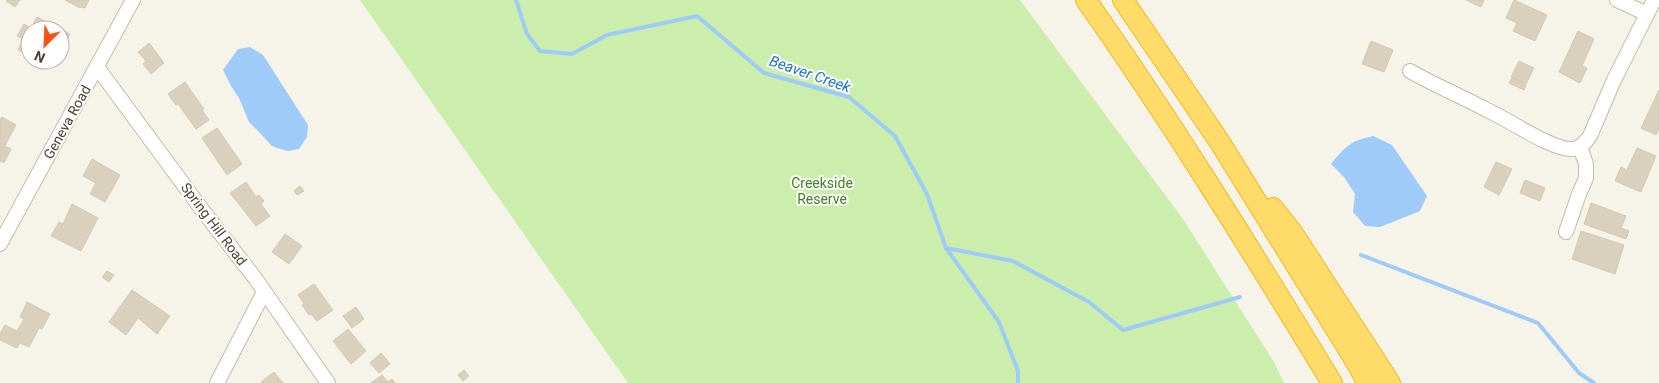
<svg xmlns="http://www.w3.org/2000/svg" width="1659" height="383" font-family="Roboto,sans-serif">
<style>
.green{fill:#cbeead}
.water{fill:#9fcbf8}
.lines{fill:none;stroke-linecap:round;stroke-linejoin:round}
.stream{stroke:#9fcbf8;stroke-width:4}
.building{fill:#d9d0bd;stroke:#d5caaf}
.minor-casing{stroke:#c3bcaa;stroke-width:16}
.highway-casing{stroke:#eeb92a;stroke-width:22}
.minor{stroke:#fff;stroke-width:14}
.highway{stroke:#ffdc6a;stroke-width:20}
.labels{text-anchor:middle;dominant-baseline:central;stroke-width:4;stroke-linejoin:round;paint-order:stroke}
.street-label{font-size:14px;fill:#4b4436;stroke:#fff}
.park-label{font-size:14px;fill:#3d8422;stroke:#fff}
.water-label{font-size:15px;font-style:italic;fill:#2270c3;stroke:#fff}
</style>
<rect width="100%" height="100%" fill="#f6f3e9"/>
<!-- green -->
<path class="green" d="M360,0H1020L1183,219L1274,362L1284,383H628Z"/>
<!-- water -->
<g class="water">
<path d="M250,47L263,55L308,125L307,137L299,149L288,151L277,148L272,146L259,132L249,122L239,98L231,86L223,70L238,49Z"/>
<path d="M1373,136L1392,145L1427,196L1420,211L1380,227L1365,226L1353,212L1355,194L1344,177L1331,164C1346,146 1350,141 1373,136Z"/>
</g>
<g class="lines">
<!-- stream -->
<g class="stream">
<path d="M516,0L527,34L540,51L572,54L607,35L697,16L764,73L849,97L895,136L927,194L946,248L999,322L1018,371V383"/>
<path d="M946,248L1013,261L1089,302L1123,330L1240,297"/>
<path d="M1361,255L1538,323L1579,373L1594,383"/>
</g>
</g>
<!-- building -->
<g class="building">
<path d="M7,0H20L15,7L6,1Z"/>
<path d="M65,0H89L85,8L81,7L80,8Z"/>
<path d="M1466,0H1484L1481,7Z"/>
<path d="M1514,0L1547,15L1535,41L1513,31L1517,23L1506,18Z"/>
<path d="M37,17L70,34L60,53V30H30V56L18,50L24,39L17,36L24,24L31,28Z"/>
<path d="M1578,31L1594,39L1582,66L1587,68L1580,83L1559,72Z"/>
<path d="M1371,41L1393,50L1384,72L1362,64Z"/>
<path d="M149,43L164,63L151,74L143,64L146,61L138,52Z"/>
<path d="M1519,61L1534,68L1526,84L1511,77Z"/>
<path d="M1512,78L1526,85L1524,90L1509,83Z"/>
<path d="M185,82L204,109L202,110L209,120L196,129L178,104L176,105L168,94Z"/>
<path d="M1659,90V129L1656,135L1641,128Z"/>
<path d="M2,117L16,125L7,142L5,146L11,149L4,163L0,161V119Z"/>
<path d="M217,128L242,164L227,175L202,138Z"/>
<path d="M1637,148L1656,156L1641,192L1615,181L1621,167L1627,170Z"/>
<path d="M92,159L120,175L105,202L90,194L96,183L83,176Z"/>
<path d="M1496,162L1512,169L1499,195L1484,187Z"/>
<path d="M1525,180L1545,188L1540,201L1520,193Z"/>
<path d="M246,182L256,197L259,195L264,201L261,204L270,216L256,226L230,193Z"/>
<path d="M300,186L304,191L297,195L294,191Z"/>
<path d="M1591,203L1626,216L1621,228L1629,231L1626,239L1584,224Z"/>
<path d="M72,204L98,218L81,251L51,236L59,222L63,224Z"/>
<path d="M1581,231L1624,245L1615,274L1572,259Z"/>
<path d="M285,234L302,246L289,264L272,252Z"/>
<path d="M107,271L114,275L109,282L102,277Z"/>
<path d="M314,284L333,310L317,321L311,314L309,315L302,305L304,304L298,295Z"/>
<path d="M132,290L170,316L157,334L138,318L126,335L109,322Z"/>
<path d="M27,302L50,314L42,329L39,328L29,347L20,343L17,348L0,340V334L5,325L17,331L24,319L20,317Z"/>
<path d="M356,307L364,319L352,328L343,316Z"/>
<path d="M348,329L366,351L351,364L333,341Z"/>
<path d="M381,353L390,364L379,373L370,363Z"/>
<path d="M464,370L469,376L463,381L458,375Z"/>
<path d="M274,372L282,382L284,383H262L261,382Z"/>
<path d="M382,375L388,382L392,379L395,383H371Z"/>
</g>
<g class="lines">
<defs>
<g id="minor">
<path d="M1617,0L1647,14"/>
<path d="M97,67L203,211L255,278L328,383"/>
<path d="M1410,71C1436,86 1463,97 1489,111C1509,120 1552,150 1572,149C1580,149 1585,143 1590,136L1614,80L1654,0"/>
<path d="M1566,232L1579,194L1586,178V164L1580,147"/>
<path d="M0,244L133,0"/>
<path d="M217,383L264,292"/>
</g>
<g id="highway">
<path d="M1086,0C1173,124 1253,253 1332,383"/>
<path d="M1123,0L1219,141L1350,352L1368,383"/>
<path d="M1273,208L1292,232L1390,383"/>
</g>
</defs>
<!-- minor casing -->
<use href="#minor" class="minor-casing"/>
<!-- highway casing -->
<use href="#highway" class="highway-casing"/>
<!-- minor -->
<use href="#minor" class="minor"/>
<!-- highway -->
<use href="#highway" class="highway"/>
</g>
<g class="labels">
<!-- street labels -->
<g class="street-label">
<text transform="translate(67 122) rotate(-61)">Geneva Road</text>
<text transform="translate(214 224) rotate(53)">Spring Hill Road</text>
</g>
<!-- park labels -->
<g class="park-label">
<text x="822" y="183">Creekside<tspan x="822" dy="16">Reserve</tspan></text>
</g>
<!-- water labels -->
<g class="water-label">
<text transform="translate(810 74) rotate(19)">Beaver Creek</text>
</g>
</g>
<!-- north arrow -->
<g transform="translate(45 45) rotate(204)"><circle r="24" fill="#ffffff" stroke="#b7b4af"/>
<path d="M0-4L9 19L0 12L-9 19Z" fill="#ff5016"/>
<text y="-8" font-size="14" font-weight="bold" text-anchor="middle" fill="#4b4436">N</text>
</g>
</svg>
